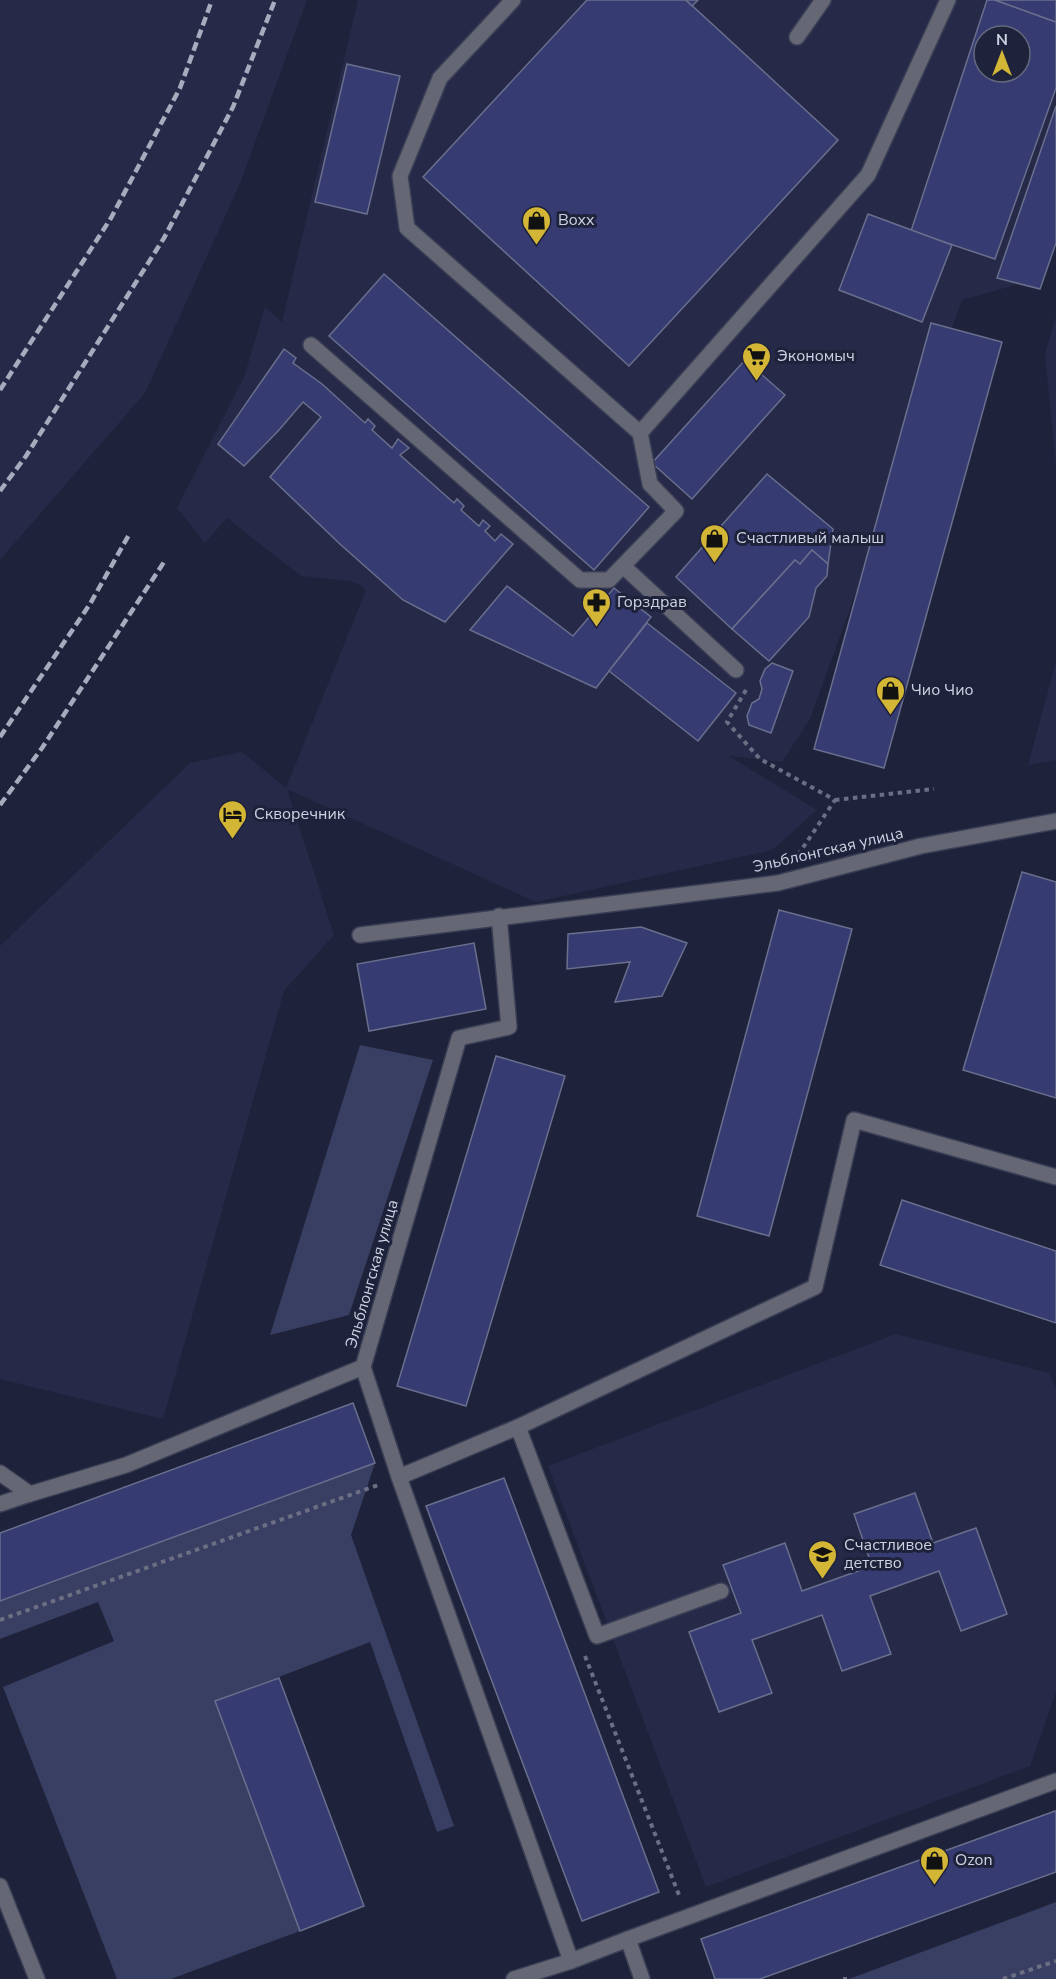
<svg xmlns="http://www.w3.org/2000/svg" width="1056" height="1979" font-family="'Nunito Sans',sans-serif">
<style>
.built{fill:#262a48;fill-rule:evenodd}
.green{fill:#393f62}
.building{fill:#363c72;stroke:#696f8c;stroke-width:1.5;fill-rule:evenodd}
.lines{fill:none;stroke-linecap:round;stroke-linejoin:round}
.minor-casing{stroke:#3a3e55;stroke-width:18}
.path{stroke:#6c6f84;stroke-width:4;stroke-dasharray:4.5 4.5;stroke-linecap:butt}
.minor{stroke:#656874;stroke-width:15}
.rail{stroke:#a8abbd;stroke-width:4.5;stroke-dasharray:9 4.5;stroke-linecap:butt}
.labels{text-anchor:middle;dominant-baseline:central;stroke-width:6;stroke-linejoin:round;paint-order:stroke}
.poi-label{font-size:16px;fill:#ced1e1;stroke:#1e223a;text-anchor:start}
.street-label{font-size:16px;fill:#ced1e1;stroke:#1e223a}
</style>
<rect width="100%" height="100%" fill="#1e223a"/>
<!-- built -->
<g class="built">
<path d="M0,0H307L241,181L145,393L0,560Z"/>
<path d="M358,0H1056V201L1030,281L962,300L810,719L782,762L729,756L817,810L772,850L536,902L287,789L334,935L284,991L163,1419L0,1379V946L190,763L242,752L286,788L366,590L362,586L351,581L301,576L227,518L205,543L177,508L244,377L265,307L282,322ZM984,36H1020V72H984Z"/>
<path d="M1056,316V465L1045,354Z"/>
<path d="M1056,662V760L1028,765Z"/>
<path d="M896,1334L1049,1373L1056,1389V1692L1030,1766L706,1887L548,1466Z"/>
</g>
<!-- green -->
<g class="green">
<path d="M360,1045L433,1060L349,1315L270,1335Z"/>
<path d="M375,1463L351,1535L454,1826L437,1832L370,1642L216,1701L300,1931L171,1979H117L3,1687L114,1641L98,1602L0,1639V1601Z"/>
<path d="M1056,1902V1979H849Z"/>
</g>
<!-- building -->
<g class="building">
<path d="M587,0H686L838,140L629,366L423,177Z"/>
<path d="M686,0H698L692,6Z"/>
<path d="M987,0H995L1056,22V88L995,259L911,231ZM984,36H1020V72H984Z"/>
<path d="M995,0H1056V22Z"/>
<path d="M347,64L400,76L367,214L315,202Z"/>
<path d="M1056,106V243L1040,289L997,278Z"/>
<path d="M868,214L952,245L922,322L839,290Z"/>
<path d="M384,274L649,507L594,570L329,336Z"/>
<path d="M931,323L1002,342L884,768L814,749Z"/>
<path d="M284,349L296,358L293,363L322,384L365,423L368,419L375,426L372,430L392,448L398,439L409,448L400,455L454,503L457,499L464,506L461,510L479,526L483,520L490,526L485,531L495,541L501,534L513,544L445,622L403,600L341,545L270,477L321,417L303,402L279,430L244,466L218,444Z"/>
<path d="M745,360L785,395L692,499L652,463Z"/>
<path d="M767,474L833,529L828,564L812,550L800,564L795,560L732,629L676,577Z"/>
<path d="M812,550L828,564L827,576L816,588L809,617L769,661L732,629L795,560L800,564Z"/>
<path d="M507,586L573,636L614,588L651,617L596,688L470,630Z"/>
<path d="M647,623L736,693L698,741L609,671Z"/>
<path d="M772,663L793,671L771,733L749,725L747,716L752,703L759,699L762,689L760,681L765,669Z"/>
<path d="M1022,872L1056,882V1098L963,1070Z"/>
<path d="M779,910L852,929L769,1236L697,1216Z"/>
<path d="M641,927L687,943L662,996L615,1002L630,962L567,969L568,934Z"/>
<path d="M474,943L486,1009L369,1031L357,964Z"/>
<path d="M496,1056L565,1076L466,1406L397,1386Z"/>
<path d="M902,1200L1056,1251V1323L880,1265Z"/>
<path d="M353,1403L375,1463L0,1601V1533Z"/>
<path d="M504,1478L659,1892L582,1921L426,1506Z"/>
<path d="M915,1493L933,1543L976,1528L1007,1614L961,1631L939,1571L870,1596L891,1654L842,1671L822,1615L752,1640L772,1693L719,1712L689,1632L741,1613L723,1565L785,1543L802,1591L872,1566L854,1514Z"/>
<path d="M279,1678L364,1906L300,1931L215,1701Z"/>
<path d="M1055,1811H1056V1872L760,1979H715L701,1939Z"/>
</g>
<g class="lines">
<defs>
<g id="minor">
<path d="M513,0L440,78L400,176L407,228L640,433"/>
<path d="M797,37L823,0"/>
<path d="M311,345L580,580H609L676,511L650,484L640,433L868,175L948,0"/>
<path d="M623,566L736,670"/>
<path d="M360,935L778,883L921,846L1056,821"/>
<path d="M363,1367L399,1477"/>
<path d="M518,1427L597,1636L721,1591"/>
<path d="M0,1473L30,1494L126,1465L363,1367L459,1038L509,1027L499,916"/>
<path d="M0,1504L30,1494"/>
<path d="M0,1886L37,1979"/>
<path d="M628,1939L1056,1781"/>
<path d="M514,1979L571,1961"/>
<path d="M642,1979L628,1939L571,1961L399,1477L518,1427L815,1287L854,1120L1056,1177"/>
</g>
</defs>
<!-- minor casing -->
<use href="#minor" class="minor-casing"/>
<!-- path -->
<g class="path">
<path d="M746,690L727,722L760,759L835,800L798,855"/>
<path d="M835,800L934,789"/>
<path d="M0,1620L378,1485"/>
<path d="M585,1656L679,1895"/>
<path d="M845,1979V1977"/>
<path d="M1003,1979L1056,1961"/>
</g>
<!-- minor -->
<use href="#minor" class="minor"/>
<!-- rail -->
<g class="rail">
<path d="M0,390L111,218L180,88L212,0"/>
<path d="M0,491L26,456L164,238L233,107L275,0"/>
<path d="M0,737L90,604L130,533"/>
<path d="M0,805L42,748L164,562"/>
</g>
</g>
<!-- icons -->
<defs>
<symbol id="shop-pin" viewBox="-11 -11 22 30"><path d="M0 17L-7.5 6A9.5 9.5 0 1 1 7.5 6Z" fill="#d3b635" stroke="#1e223a"/><path d="M-5-2.5h2.3a2.7 3.5 0 0 1 5.4 0H5L5.5 6h-11ZM-1.5-2.5h3a1.5 2.3 0 0 0-3 0Z" fill="#111"/></symbol>
<symbol id="supermarket-pin" viewBox="-11 -11 22 30"><path d="M0 17L-7.5 6A9.5 9.5 0 1 1 7.5 6Z" fill="#d3b635" stroke="#1e223a"/><path d="M-6-5.5h2.5l.6 2H6L4.5 2H-2.5L-4.4-4H-6ZM-1.5 3.2a1.3 1.3 0 1 0 .1 0ZM3 3.2a1.3 1.3 0 1 0 .1 0Z" fill="#111"/></symbol>
<symbol id="pharmacy-pin" viewBox="-11 -11 22 30"><path d="M0 17L-7.5 6A9.5 9.5 0 1 1 7.5 6Z" fill="#d3b635" stroke="#1e223a"/><path d="M-2-6h4v4h4v4h-4v4h-4v-4h-4v-4h4Z" fill="#111"/></symbol>
<symbol id="hotel-pin" viewBox="-11 -11 22 30"><path d="M0 17L-7.5 6A9.5 9.5 0 1 1 7.5 6Z" fill="#d3b635" stroke="#1e223a"/><path d="M-6-4.5h1.5V1H6V5H4.5V3h-9V5H-6ZM-4 0a1.8 1.8 0 1 1 3.6 0ZM.5 0V-2.5h3Q6-2.5 6 0Z" fill="#111"/></symbol>
<symbol id="school-pin" viewBox="-11 -11 22 30"><path d="M0 17L-7.5 6A9.5 9.5 0 1 1 7.5 6Z" fill="#d3b635" stroke="#1e223a"/><path d="M0-5L7-2L0 1L-7-2ZM-4 1L0 2.5L4 1V4Q0 6-4 4Z" fill="#111"/></symbol>
</defs>
<g fill-rule="evenodd">
<use href="#shop-pin" x="520" y="204" width="33" height="45"/>
<use href="#supermarket-pin" x="740" y="340" width="33" height="45"/>
<use href="#shop-pin" x="698" y="522" width="33" height="45"/>
<use href="#pharmacy-pin" x="580" y="586" width="33" height="45"/>
<use href="#shop-pin" x="874" y="674" width="33" height="45"/>
<use href="#hotel-pin" x="216" y="798" width="33" height="45"/>
<use href="#school-pin" x="806" y="1538" width="33" height="45"/>
<use href="#shop-pin" x="918" y="1844" width="33" height="45"/>
</g>
<g class="labels">
<!-- poi labels -->
<g class="poi-label">
<text x="558" y="220">Boxx</text>
<text x="777" y="356">Экономыч</text>
<text x="736" y="538">Счастливый малыш</text>
<text x="617" y="602">Горздрав</text>
<text x="911" y="690">Чио Чио</text>
<text x="254" y="814">Скворечник</text>
<text x="844" y="1545">Счастливое<tspan x="844" dy="18">детство</tspan></text>
<text x="955" y="1860">Ozon</text>
</g>
<!-- street labels -->
<g class="street-label">
<text transform="translate(828 850) rotate(-13)">Эльблонгская улица</text>
<text transform="translate(372 1274) rotate(-74)">Эльблонгская улица</text>
</g>
</g>
<!-- north arrow -->
<g transform="translate(1002 54)"><circle r="28" fill="#1e223a" stroke="#64687d" stroke-width="1.5"/>
<path d="M0-4.5L10 22L0 15L-10 22Z" fill="#d3b635"/>
<text y="-9" font-size="16" font-weight="bold" text-anchor="middle" fill="#ced1e1">N</text>
</g>
</svg>
